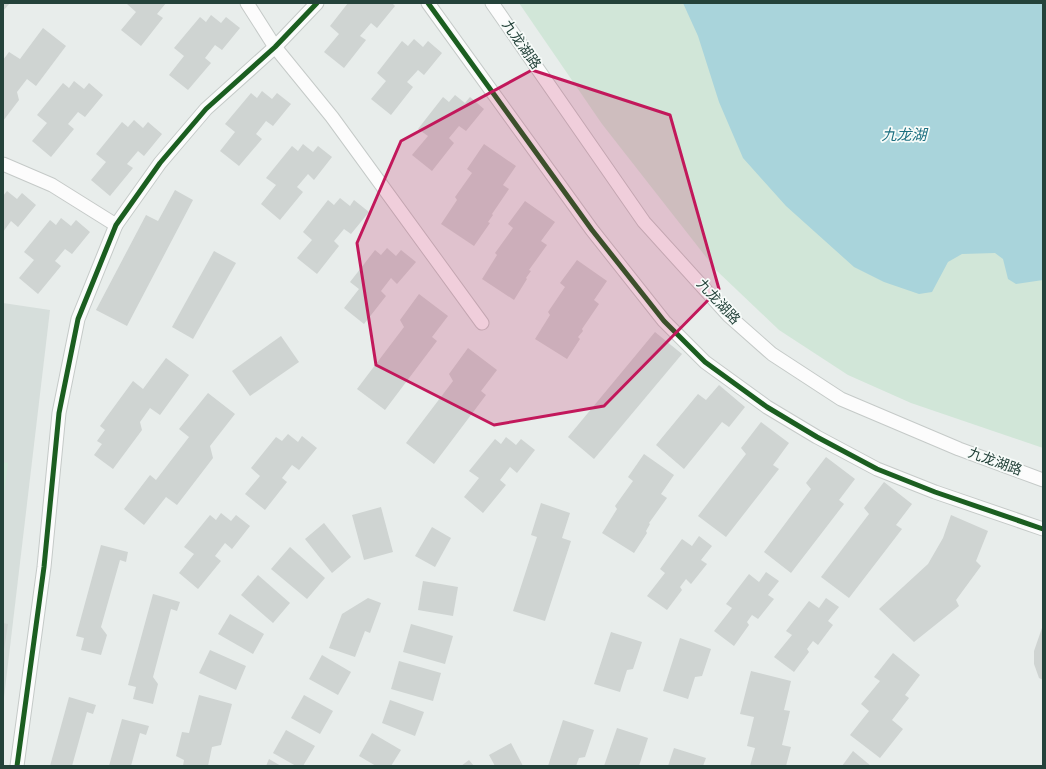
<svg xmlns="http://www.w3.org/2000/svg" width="1046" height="769" font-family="'Alegreya Sans','Noto Sans SC',sans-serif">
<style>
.built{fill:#d6dedb}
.green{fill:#d1e6d8}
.water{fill:#a9d4db}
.building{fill:#cfd4d2}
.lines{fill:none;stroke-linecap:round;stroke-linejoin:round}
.minor-casing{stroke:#c5cac8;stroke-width:15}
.minor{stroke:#fcfcfc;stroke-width:13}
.cycleway-casing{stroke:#f7fbf9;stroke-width:8}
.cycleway{stroke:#1b5e20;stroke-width:5}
.marked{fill:#c2185b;fill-opacity:0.2;stroke:#c2185b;stroke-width:3;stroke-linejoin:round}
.labels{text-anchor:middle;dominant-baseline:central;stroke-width:3.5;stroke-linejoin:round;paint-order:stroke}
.street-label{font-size:14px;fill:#24423a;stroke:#f7fbf9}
.water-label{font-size:15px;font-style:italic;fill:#1c6f80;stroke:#f7fbf9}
</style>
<rect width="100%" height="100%" fill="#e8edeb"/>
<!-- built -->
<path class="built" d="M3,303L50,310L3,706Z"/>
<!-- green -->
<g class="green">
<path d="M519,3H1043V448L911,403L848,375L779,330L717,271L602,124Z"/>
<path d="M3,462L8,463L4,494H3Z"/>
</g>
<!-- water -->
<path class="water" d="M683,3H1043V280L1016,284L1008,279L1003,259L995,253L962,254L948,262L932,292L919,294L884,282L854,267L786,206L743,158L719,102L698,36Z"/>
<!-- building -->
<g class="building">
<path d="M3,3H10L3,11Z"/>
<path d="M127,3H166L157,14L163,18L141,46L121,30L136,12L127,4Z"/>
<path d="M348,3H392L395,6L377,28L371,23L360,36L366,40L344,68L324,52L339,34L330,26Z"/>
<path d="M211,15L221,23L226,17L240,28L222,50L215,45L205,58L211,63L188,90L169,75L184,56L174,48L200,17L206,22Z"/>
<path d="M43,28L66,46L36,86L27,79L17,92L19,100L3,121V60L9,52L20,59Z"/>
<path d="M414,39L423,47L428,41L442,53L424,75L418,70L407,82L413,87L391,115L371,99L386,81L377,73L402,41L408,46Z"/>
<path d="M74,81L84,89L89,83L103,95L85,117L78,112L68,124L74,129L51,157L32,141L47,123L37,115L63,83L69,88Z"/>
<path d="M262,91L272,99L277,93L291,104L273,126L266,121L256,134L262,139L239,166L220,151L235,132L225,124L251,93L257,98Z"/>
<path d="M455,95L465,103L470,97L484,109L466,131L459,126L449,138L454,143L432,171L412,155L428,136L418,129L443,97L449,102Z"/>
<path d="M134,120L143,128L148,122L162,134L144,156L138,151L127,164L133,168L110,196L91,180L106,162L96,154L122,122L128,127Z"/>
<path d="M303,144L313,152L318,146L332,157L314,180L308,174L297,187L303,192L280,220L261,204L276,185L266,178L292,146L298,151Z"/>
<path d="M484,144L516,166L503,185L509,189L492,214L493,215L488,222L490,223L474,246L441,224L457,200L455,197L472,173L467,169Z"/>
<path d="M175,190L193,200L127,326L96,310L146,215L158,221Z"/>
<path d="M7,191L17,199L22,193L36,205L18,227L11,221L3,232V196Z"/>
<path d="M340,198L350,206L354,200L369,212L351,234L344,229L334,241L339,246L317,274L297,258L312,240L303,232L328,200L334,205Z"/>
<path d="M525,201L555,222L541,241L547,245L529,270L531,271L526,278L527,279L514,300L482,279L497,255L495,253L513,228L508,224Z"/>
<path d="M61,218L71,226L76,220L90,232L72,254L65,249L55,261L61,266L38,294L19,278L34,260L24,252L50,220L56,225Z"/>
<path d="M387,248L396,256L401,250L416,262L397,284L391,278L381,291L386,296L364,324L344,308L359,289L350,282L375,250L381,255Z"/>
<path d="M214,251L236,263L193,339L172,327Z"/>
<path d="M577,260L607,281L594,300L599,304L582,329L583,331L578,337L580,339L567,359L535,339L550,315L548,312L565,287L560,283Z"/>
<path d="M419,294L448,316L432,337L437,341L385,410L357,389L404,327L400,320Z"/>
<path d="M655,332L682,354L594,459L568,437Z"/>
<path d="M281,336L299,362L250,396L232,371Z"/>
<path d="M468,348L497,370L481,391L486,395L434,464L406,443L453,381L449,374Z"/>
<path d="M166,358L189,375L160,415L150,408L140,422L142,430L113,469L94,455L102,444L97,441L105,430L100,426L133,381L143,389Z"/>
<path d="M719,385L745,407L729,427L722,422L684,469L656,445L698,394L706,400Z"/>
<path d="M208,393L235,414L210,446L213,458L177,505L166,497L144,525L124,509L150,475L156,480L189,437L179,429Z"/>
<path d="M761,422L789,443L773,465L779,469L726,537L698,516L746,454L741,448Z"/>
<path d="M288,434L298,442L302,436L317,448L299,470L292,465L282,478L287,482L265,510L245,494L260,476L251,468L276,437L282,441Z"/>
<path d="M506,437L516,445L521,439L535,450L517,473L510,467L500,480L506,485L483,513L464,497L479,478L469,471L495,439L501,444Z"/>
<path d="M644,454L674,475L661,494L667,498L649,523L650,524L646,531L647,533L634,553L602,533L617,509L615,506L633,481L628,477Z"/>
<path d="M826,457L855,479L839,500L844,504L791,573L764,552L811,489L806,483Z"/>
<path d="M884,482L912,504L896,525L902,529L849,598L821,577L869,514L864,508Z"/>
<path d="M541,503L570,513L562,538L571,541L545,621L513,611L537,537L531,535Z"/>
<path d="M381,507L393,552L364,560L352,515Z"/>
<path d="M221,513L231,521L236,515L250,526L232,549L225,543L215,556L221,561L198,589L179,573L194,554L184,547L210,515L216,520Z"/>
<path d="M951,515L988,531L976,561L981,566L956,600L959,606L914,642L879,609L928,564L943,538Z"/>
<path d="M324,523L351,557L332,573L305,539Z"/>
<path d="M432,527L451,538L435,567L415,556Z"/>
<path d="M699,536L712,546L701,560L707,564L691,584L686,579L680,587L682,590L667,610L647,596L665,573L660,569L682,539L692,546Z"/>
<path d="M101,545L128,552L126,562L120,560L101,627L107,635L101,655L81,650L84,638L76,636Z"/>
<path d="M290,547L325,578L307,599L271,569Z"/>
<path d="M766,572L779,581L768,595L774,599L758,619L752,615L747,622L749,625L734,646L714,631L732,608L726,604L749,574L759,582Z"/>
<path d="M258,575L290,603L273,623L241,595Z"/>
<path d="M423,581L458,587L453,616L418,610Z"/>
<path d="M153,594L180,602L177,611L171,609L153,677L158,684L153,704L133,699L136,687L128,685Z"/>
<path d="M368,598L381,603L370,633L365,631L355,657L329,648L342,614Z"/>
<path d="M826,598L839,607L828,621L833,625L818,645L813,641L807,649L809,652L794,672L774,657L792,635L786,631L809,601L819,608Z"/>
<path d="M230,614L264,634L253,654L218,634Z"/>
<path d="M3,623L8,624L4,650H3Z"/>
<path d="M411,624L453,636L445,664L403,652Z"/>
<path d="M1043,625V680L1039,678L1034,664V651Z"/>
<path d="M611,632L642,642L633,669L627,670L620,692L594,684Z"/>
<path d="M680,638L711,649L702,676L695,677L688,699L663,691Z"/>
<path d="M210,650L246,666L236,690L199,673Z"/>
<path d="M893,653L920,675L905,695L909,698L892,720L903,729L880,758L850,735L869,711L861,704L880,681L874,677Z"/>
<path d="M322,655L351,672L338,695L309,679Z"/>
<path d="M399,661L441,673L433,701L391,689Z"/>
<path d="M751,671L791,681L784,710L790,711L782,745L791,747L786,766H750L755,748L747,746L754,717L740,714Z"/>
<path d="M199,695L232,704L221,745L212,747L208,766H183L184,760L176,756L182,732L189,733Z"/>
<path d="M304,695L333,711L320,734L291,718Z"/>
<path d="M69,697L96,705L93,714L87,712L72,766H50Z"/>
<path d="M390,700L424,712L415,736L382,723Z"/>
<path d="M122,719L149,726L146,735L140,733L131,766H109Z"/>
<path d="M563,720L594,730L585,757L579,758L576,766H548Z"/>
<path d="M617,728L648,738L639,766H604Z"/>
<path d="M286,730L315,746L303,766H296L273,753Z"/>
<path d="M372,733L401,750L391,766H376L359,756Z"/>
<path d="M511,743L523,766H495L489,755Z"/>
<path d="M674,748L706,758L703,766H668Z"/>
<path d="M853,751L871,766H842Z"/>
<path d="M269,759L281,766H266Z"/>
<path d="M469,760L474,766H461Z"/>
</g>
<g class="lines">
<defs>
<g id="minor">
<path d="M247,3L275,47L332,117L482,323"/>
<path d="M428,3L592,230L664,321L705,362L767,407L817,437L877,469L935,492L1043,529"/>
<path d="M492,3L644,222L729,316L772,354L841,399L959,449L1043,480"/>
<path d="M3,164L52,185L116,225"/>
<path d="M17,766L44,567L59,413L78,319L116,225L160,163L206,109L275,47L317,3"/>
</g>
</defs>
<!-- minor casing -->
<use href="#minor" class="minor-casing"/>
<!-- minor -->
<use href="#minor" class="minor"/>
<defs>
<g id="cycleway">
<path d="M428,3L592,230L664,321L705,362L767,407L817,437L877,469L935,492L1043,529"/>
<path d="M17,766L44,567L59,413L78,319L116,225L160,163L206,109L275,47L317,3"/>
</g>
</defs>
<!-- cycleway casing -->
<use href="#cycleway" class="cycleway-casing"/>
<!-- cycleway -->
<use href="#cycleway" class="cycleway"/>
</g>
<!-- marked area -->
<path class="marked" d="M532,70L670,115L719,289L604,406L494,425L376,365L357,243L401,141Z"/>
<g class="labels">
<!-- street labels -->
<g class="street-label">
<text transform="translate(521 45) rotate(55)">九龙湖路</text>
<text transform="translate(718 302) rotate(47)">九龙湖路</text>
<text transform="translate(995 462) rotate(20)">九龙湖路</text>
</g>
<!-- water labels -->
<g class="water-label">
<text x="904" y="135">九龙湖</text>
</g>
</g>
<!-- border -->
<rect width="1046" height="769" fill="none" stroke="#24423a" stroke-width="8"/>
</svg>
